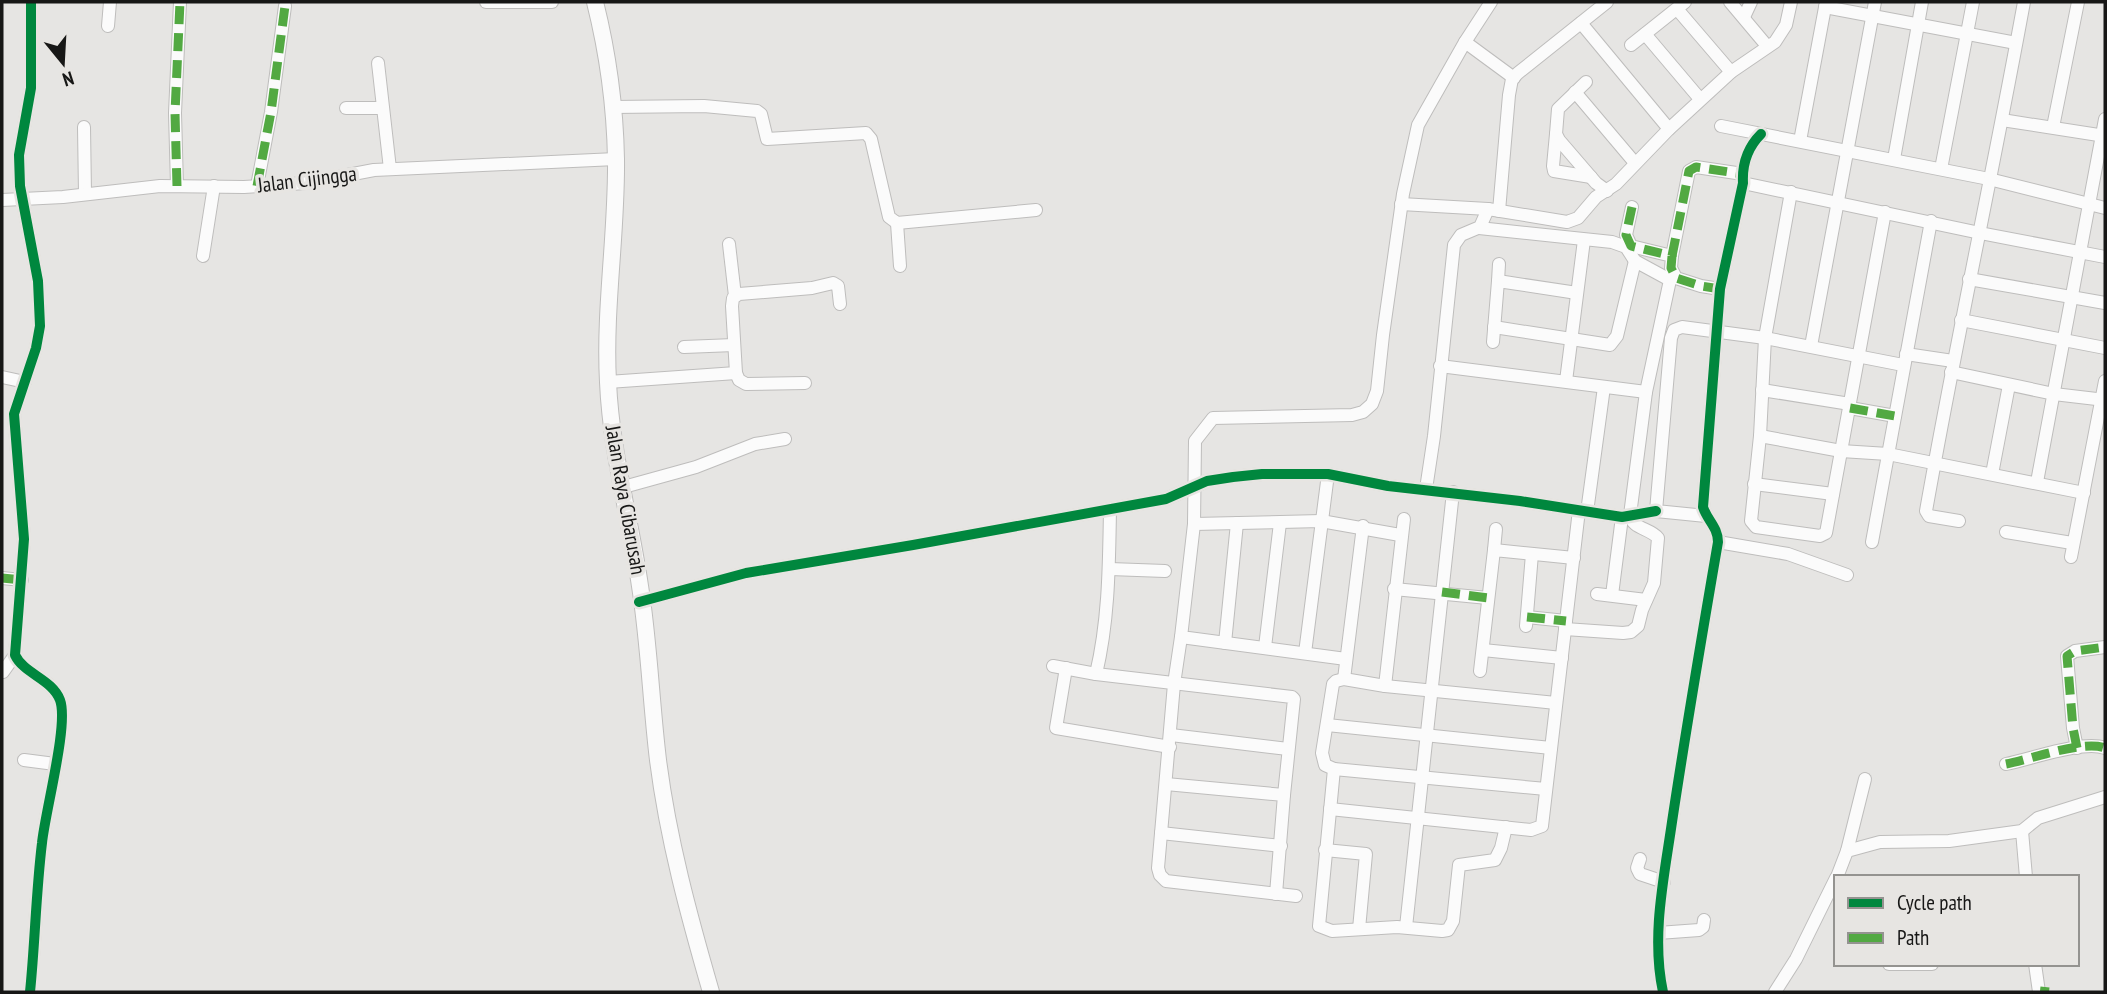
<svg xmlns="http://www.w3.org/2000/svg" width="2107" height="994" font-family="'PT Sans Narrow',sans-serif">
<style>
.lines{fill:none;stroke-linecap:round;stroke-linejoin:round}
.minor-casing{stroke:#bebdbc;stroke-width:14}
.major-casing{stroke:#bebdbc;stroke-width:18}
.minor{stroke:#fbfbfb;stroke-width:12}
.major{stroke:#fbfbfb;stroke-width:16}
.quiet{stroke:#52a942;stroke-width:9;stroke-dasharray:18 9;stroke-linecap:butt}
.cycleway-casing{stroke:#e7e5e2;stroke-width:15}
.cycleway{stroke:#00873e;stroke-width:10}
.labels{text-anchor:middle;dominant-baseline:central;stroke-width:7;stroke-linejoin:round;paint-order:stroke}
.street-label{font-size:21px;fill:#171716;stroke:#e7e5e2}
</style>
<rect width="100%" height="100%" fill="#e6e5e3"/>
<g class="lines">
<defs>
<g id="minor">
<path d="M486,2H552"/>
<path d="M1730,2L1767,46"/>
<path d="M1825,7L2016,43"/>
<path d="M1677,9L1731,72"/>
<path d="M1744,17L1751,2"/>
<path d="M1581,23L1669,129"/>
<path d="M108,26L110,2"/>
<path d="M1645,34L1700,99"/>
<path d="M1465,42L1514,78"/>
<path d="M1631,45L1685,2"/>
<path d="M378,63L390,169"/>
<path d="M1586,82L1558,109L1556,134L1559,140L1596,183L1607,191"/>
<path d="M1575,92L1635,163"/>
<path d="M612,107L704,106L757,111L761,114L767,139L866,133L871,139L889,217L897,223L1036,210"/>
<path d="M346,108H382"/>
<path d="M2002,120L2105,136"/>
<path d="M1721,126L1989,179L2105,208"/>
<path d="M84,127L85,194"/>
<path d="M2053,127L2078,2"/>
<path d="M1556,134L1553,166L1554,171L1591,177"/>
<path d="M1800,141L1826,2"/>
<path d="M1894,159L1922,2"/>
<path d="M1941,169L1973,2"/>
<path d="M1743,183L1980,233L2105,257"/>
<path d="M177,186L175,113L180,2"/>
<path d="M257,186L271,112L285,6"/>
<path d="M1791,192L1765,338L1760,436L1751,521L1756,527L1820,536L1826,533L1885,212"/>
<path d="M2,200L63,197L160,186L244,187L306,183L374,170L616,159"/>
<path d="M1401,204L1488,209L1567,222L1578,218L1596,197L1616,184L1669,129L1731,72L1775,42L1786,25L1791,2"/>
<path d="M1632,207L1626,235L1631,246L1672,256L1671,268L1676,278L1701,286L1720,289"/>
<path d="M1499,211L1509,95L1512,79L1518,73L1607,2"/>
<path d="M897,223L900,266"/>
<path d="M1479,228L1612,242L1626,247L1635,261"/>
<path d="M729,244L735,296"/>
<path d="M203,256L214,186"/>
<path d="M1672,256L1689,171L1696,167L1743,174"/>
<path d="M1969,279L2105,303"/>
<path d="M1498,281L1499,264"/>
<path d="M1961,320L2105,348"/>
<path d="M1494,327L1610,345L1617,336L1635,261L1670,280L1646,392L1630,515C1632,529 1650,528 1658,538L1654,583L1642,610L1638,626L1631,632L1623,633L1565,629"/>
<path d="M1493,342L1498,281L1577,293"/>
<path d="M1811,346L1875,2"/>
<path d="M684,347L734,345"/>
<path d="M1906,354L1953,361"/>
<path d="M1440,366L1646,392"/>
<path d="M1951,372L2054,394L2105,400"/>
<path d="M736,373L739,380L746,384L805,383"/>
<path d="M2,377L25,382"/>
<path d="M1566,381L1584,240"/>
<path d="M608,382L736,373L732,306L733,298L739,294L812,288L833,283L838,286L840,304"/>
<path d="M1762,390L1850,404"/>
<path d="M1850,408L1895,416"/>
<path d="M1760,436L1841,451L1888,454L2084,493"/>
<path d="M1992,474L2009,385"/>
<path d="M2037,482L2105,119"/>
<path d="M1754,484L1833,494"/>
<path d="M620,488L696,467L755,444L785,439"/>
<path d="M1426,489L1434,436L1454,245L1461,235L1480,227L1488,209"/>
<path d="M1587,512L1604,387"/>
<path d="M1706,516L1656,511L1671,338L1674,330L1682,327L1765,338L1903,365"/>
<path d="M1959,521L1929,516L1926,511C1956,341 1993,172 2024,2"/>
<path d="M1194,524L1321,521L1400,535"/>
<path d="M2006,532L2072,543"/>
<path d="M1718,542L1788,554L1847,575"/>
<path d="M1872,542L1931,221"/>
<path d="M1494,550L1496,529"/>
<path d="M2071,557L2105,381"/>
<path d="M1110,569L1165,571"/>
<path d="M2,578L22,580"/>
<path d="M1394,589L1488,598"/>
<path d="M1597,594L1646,600"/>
<path d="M1612,595L1622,517"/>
<path d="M639,602L746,573L913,545L1166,499L1207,481L1233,477L1262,474H1328L1388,486L1520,501L1622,517L1656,511"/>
<path d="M1527,617L1566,621"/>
<path d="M1526,626L1532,554"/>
<path d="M1181,637L1174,684L1158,868L1160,875L1166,881L1296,896"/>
<path d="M1225,643L1237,523"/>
<path d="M1265,647L1280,523"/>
<path d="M1483,650L1562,658"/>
<path d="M1305,653L1328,474"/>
<path d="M1346,659L1181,637L1194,524L1195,441L1213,418L1352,415L1363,412L1372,404L1377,391L1383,335L1403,194L1418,125L1465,42L1491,2"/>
<path d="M1053,666L1096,674L1292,697L1294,699L1284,795"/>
<path d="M1066,668L1056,728L1170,747"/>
<path d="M1480,671L1494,550L1574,558"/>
<path d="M3,672L15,655"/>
<path d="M1096,674C1109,619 1109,565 1110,509"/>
<path d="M1344,679L1363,526"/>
<path d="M1385,686L1404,519"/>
<path d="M1327,725L1551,748"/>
<path d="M1171,735L1288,749"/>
<path d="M2077,748L2073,728L2067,656L2075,651L2105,647"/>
<path d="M24,760L55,764"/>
<path d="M2006,764C2031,759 2083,740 2105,748"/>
<path d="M1334,769L1546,789"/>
<path d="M1166,784L1284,795L1276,894"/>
<path d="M1330,809L1531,830L1542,826L1579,510"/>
<path d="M1506,827L1501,848L1495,860L1459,865L1453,921L1448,930L1442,931L1397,927L1332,931L1319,926L1334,769L1325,765L1322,753L1333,684L1336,681L1344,679L1385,686L1556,703"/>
<path d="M2022,831L2026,877"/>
<path d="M1161,833L1281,846"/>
<path d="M1325,850L1366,854L1359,929"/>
<path d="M1847,851L1865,779"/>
<path d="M1640,859L1637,868L1640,874L1664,882"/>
<path d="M1837,877L1847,851L1880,842L1949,841L2022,831L2038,818L2105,797"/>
<path d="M1406,927L1453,492"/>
<path d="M1658,933L1699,930L1703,927L1704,920"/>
<path d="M1889,964H1932"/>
<path d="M2035,964L2039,992"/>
<path d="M30,992C35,943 36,892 42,843C45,812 69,724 60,700C52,679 24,674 15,655L24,539L14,414L36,348L40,326L38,281L20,186L19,155L31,88V2"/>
<path d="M1663,992C1651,936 1664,878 1672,822C1686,729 1702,635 1718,542C1718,527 1707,520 1703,507L1720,289L1743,183C1742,164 1748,147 1761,134"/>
<path d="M1775,992L1796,959L1836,878"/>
</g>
<path id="major" d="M595,2C608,54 615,106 616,159C617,233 604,308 608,382C611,452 630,517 640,586C649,643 651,702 658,760C668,839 689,916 711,992"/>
</defs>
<!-- minor casing -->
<use href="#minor" class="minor-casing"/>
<!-- major casing -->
<use href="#major" class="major-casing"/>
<!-- minor -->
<use href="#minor" class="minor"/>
<!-- major -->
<use href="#major" class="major"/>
<!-- quiet -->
<g class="quiet">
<path d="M177,186L175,113L180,2"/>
<path d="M257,186L271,112L285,6"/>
<path d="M1632,207L1626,235L1631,246L1672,256L1671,268L1676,278L1701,286L1720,289"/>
<path d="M1672,256L1689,171L1696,167L1743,174"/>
<path d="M1850,408L1895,416"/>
<path d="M2,578L22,580"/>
<path d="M1442,592L1488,598"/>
<path d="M1527,617L1566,621"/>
<path d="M2077,748L2073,728L2067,656L2075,651L2105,647"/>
<path d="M2006,764C2031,759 2083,740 2105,748"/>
<path d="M2040,991L2049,992"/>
</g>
<defs>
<g id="cycleway">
<path d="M639,602L746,573L913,545L1166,499L1207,481L1233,477L1262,474H1328L1388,486L1520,501L1622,517L1656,511"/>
<path d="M30,992C35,943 36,892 42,843C45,812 69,724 60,700C52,679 24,674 15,655L24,539L14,414L36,348L40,326L38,281L20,186L19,155L31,88V2"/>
<path d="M1663,992C1651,936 1664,878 1672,822C1686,729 1702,635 1718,542C1718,527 1707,520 1703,507L1720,289L1743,183C1742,164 1748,147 1761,134"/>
</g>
</defs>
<!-- cycleway casing -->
<use href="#cycleway" class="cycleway-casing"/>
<!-- cycleway -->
<use href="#cycleway" class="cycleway"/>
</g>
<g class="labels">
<!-- street labels -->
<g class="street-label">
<text transform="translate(307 179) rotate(-7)">Jalan Cijingga</text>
<text transform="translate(626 500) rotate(80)">Jalan Raya Cibarusah</text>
</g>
</g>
<!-- border -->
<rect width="2107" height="994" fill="none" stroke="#171716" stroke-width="7"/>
<!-- legend -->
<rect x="1834" y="875" width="245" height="91" fill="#e7e5e2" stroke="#949390" stroke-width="2"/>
<rect x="1848" y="898" width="35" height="10" fill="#00873e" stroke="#949390" stroke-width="2"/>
<text x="1897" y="910" font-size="21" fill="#171716">Cycle path</text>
<rect x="1848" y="933" width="35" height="10" fill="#52a942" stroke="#949390" stroke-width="2"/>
<text x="1897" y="945" font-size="21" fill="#171716">Path</text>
<!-- north arrow -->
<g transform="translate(63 63) rotate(162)" stroke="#e7e5e2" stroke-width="5" paint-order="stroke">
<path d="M0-5L12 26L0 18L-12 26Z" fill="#171716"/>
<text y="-10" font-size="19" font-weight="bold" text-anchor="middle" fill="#171716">N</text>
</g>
</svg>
